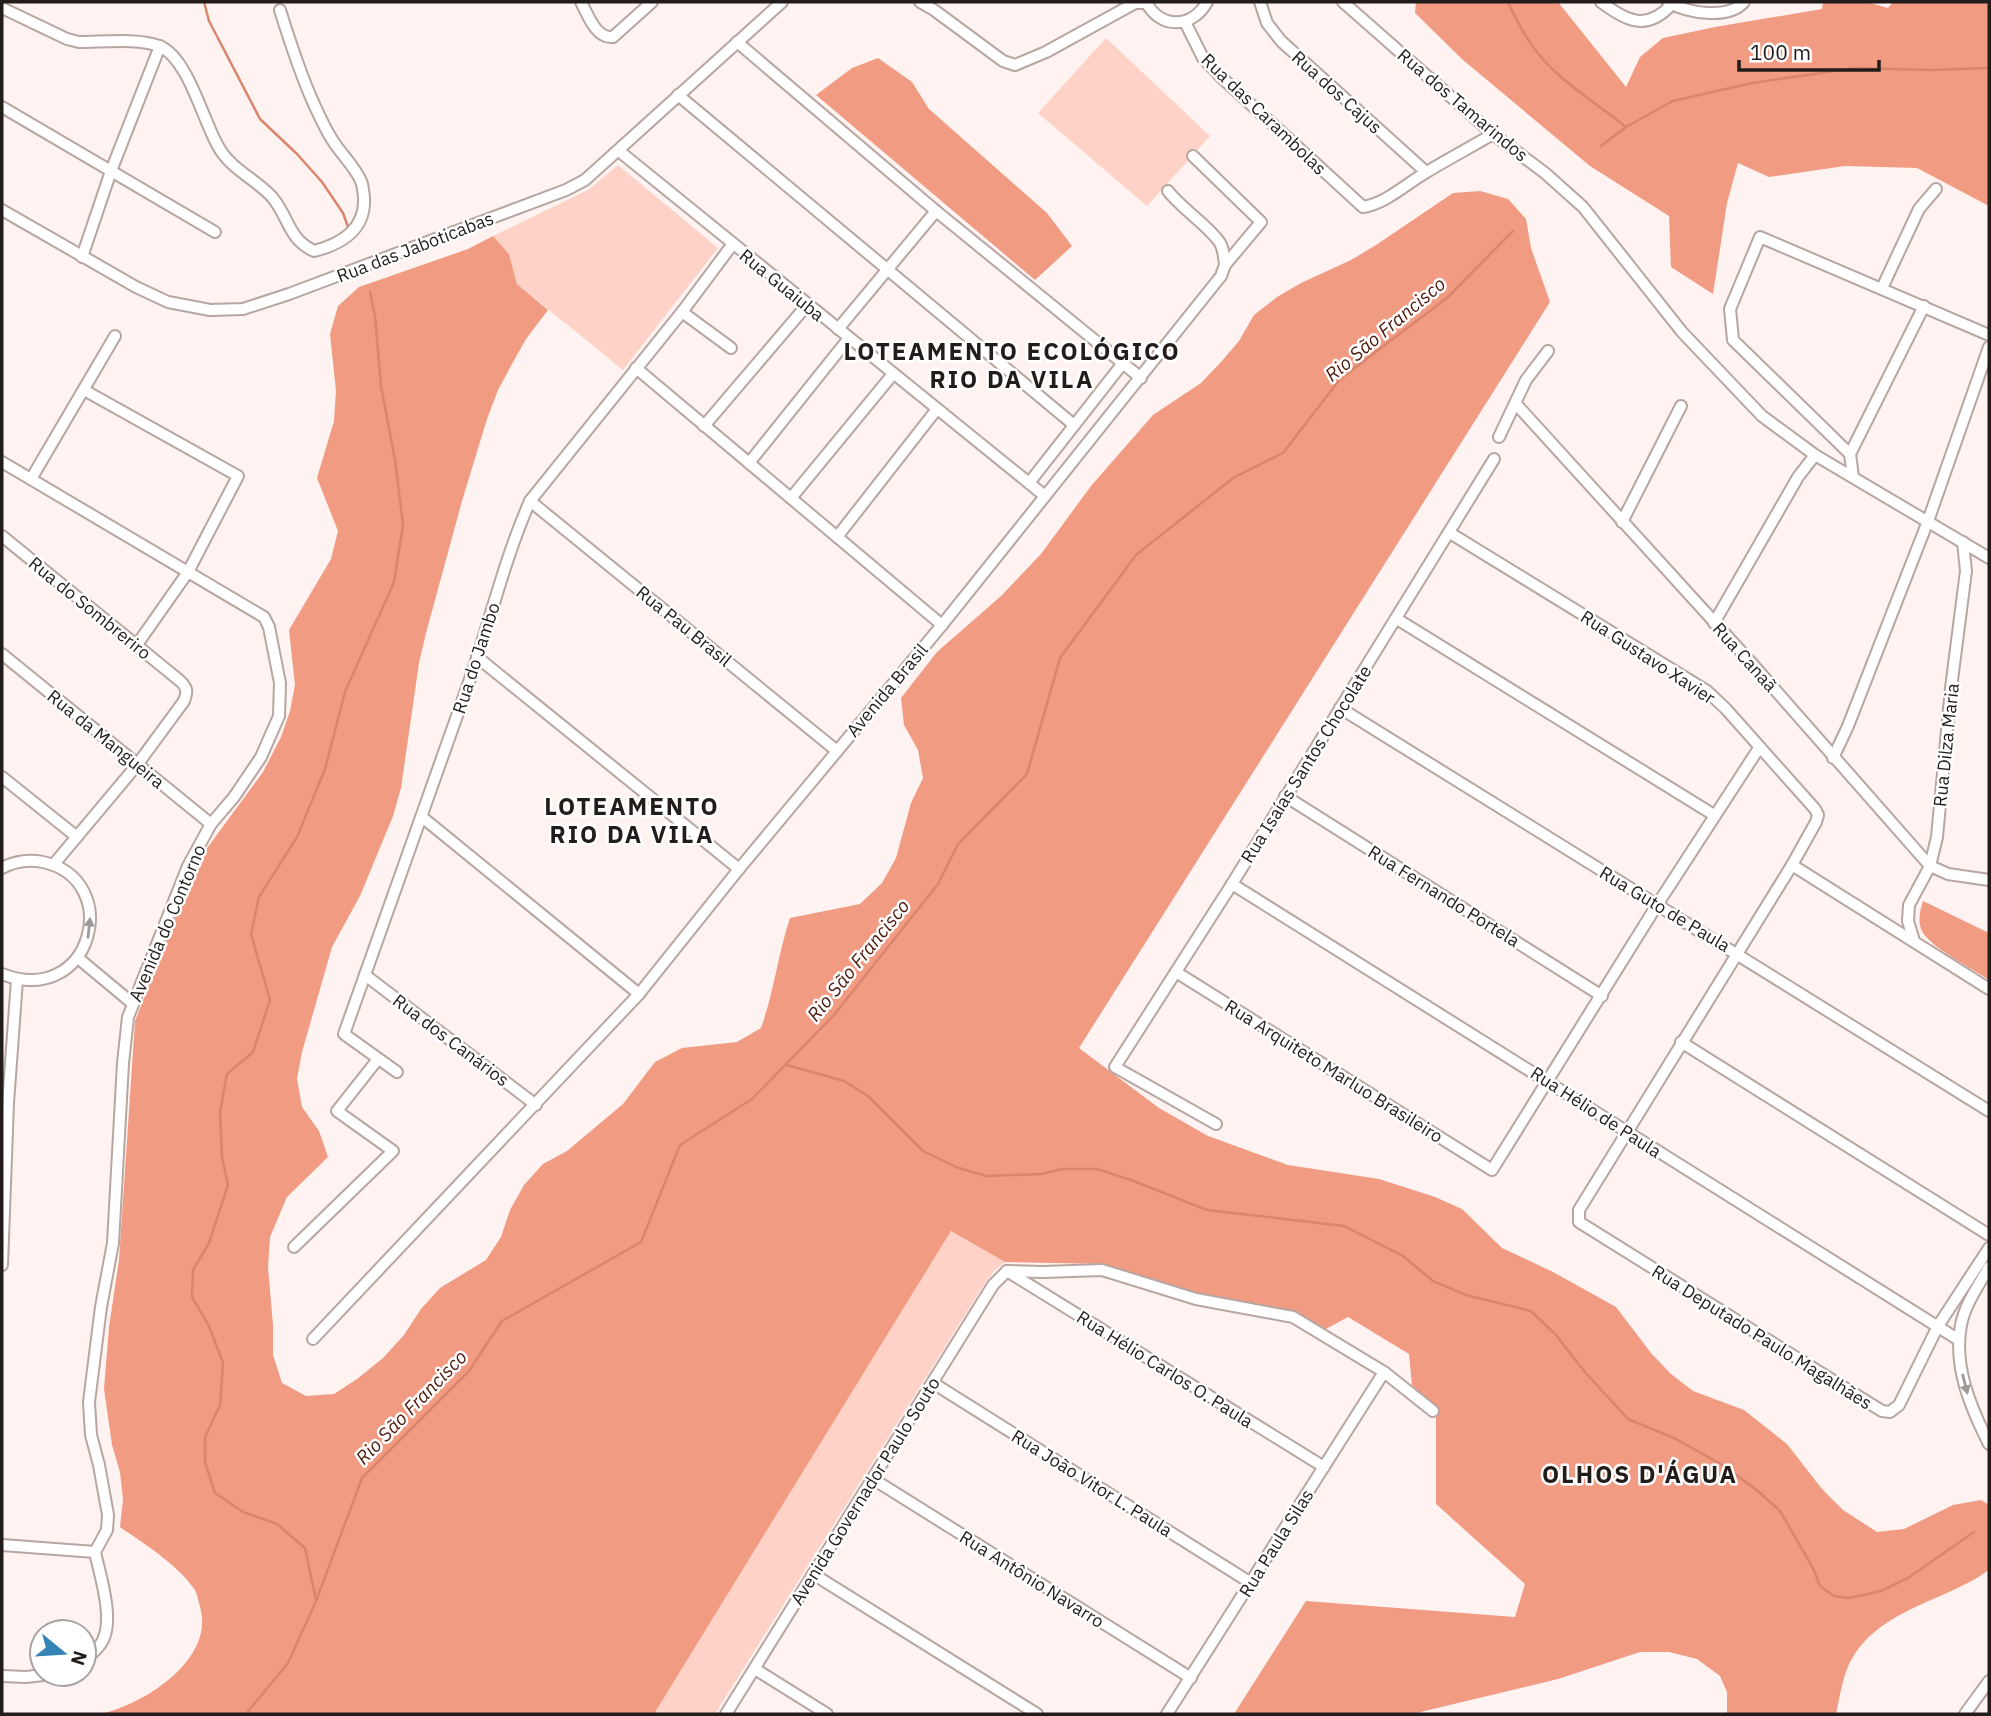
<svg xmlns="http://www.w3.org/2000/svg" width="1991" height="1716" font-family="'IBM Plex Sans',sans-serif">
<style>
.green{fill:#fed2c6}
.forest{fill:#f29b83}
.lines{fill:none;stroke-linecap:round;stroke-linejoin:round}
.stream{stroke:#da856e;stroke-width:2.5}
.minor-casing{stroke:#b7a6a1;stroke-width:14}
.minor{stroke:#fff;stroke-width:10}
.oneway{fill:#9c9998}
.labels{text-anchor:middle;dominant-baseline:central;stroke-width:5;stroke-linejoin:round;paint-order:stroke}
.street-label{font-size:18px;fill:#221c1a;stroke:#fff}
.water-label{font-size:19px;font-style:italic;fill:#4d1809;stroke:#fff}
.district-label{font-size:24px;font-weight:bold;letter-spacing:2px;fill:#221c1a;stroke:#fff}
</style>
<rect width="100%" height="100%" fill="#fef3f0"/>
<!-- green -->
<g class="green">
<path d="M1106,38L1210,136L1147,206L1038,113Z"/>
<path d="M618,165L718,248L623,370L517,284L509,254L493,236L588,190Z"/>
<path d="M951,1231L1005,1262L994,1271L985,1283L715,1714H654Z"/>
</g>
<!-- forest -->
<g class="forest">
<path d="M1416,2H1558L1626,87L1640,57L1663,38L1715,27L1822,9L1823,2H1867L1888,8L1893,2H1989V206L1917,168L1845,166L1769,177L1738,163L1727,203L1713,294L1671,267L1669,216L1590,166L1463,60L1415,13Z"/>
<path d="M878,58L912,82L929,109L1047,213L1072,246L1035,280L816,95L852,68Z"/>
<path d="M1480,191L1508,199L1526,219L1531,248L1550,302L1079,1048L1159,1108L1208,1136L1288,1165L1379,1179L1435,1197L1462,1209L1502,1248L1553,1272L1616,1307L1651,1353L1671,1374L1693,1391L1744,1410L1787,1444L1822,1489L1843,1510L1877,1532L1904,1529L1953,1505L1981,1500L1989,1505V1570C1946,1601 1883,1608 1853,1657C1843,1672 1840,1696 1836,1714H1727V1692L1720,1676L1697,1659L1669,1652H1640L1558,1679L1412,1714H1234L1306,1601L1515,1617L1525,1584L1436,1504V1409L1412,1385L1409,1354L1348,1317L1324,1330L1285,1309L1200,1294L1103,1264L1005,1262L951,1231L654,1714H100C143,1705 212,1661 201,1611C199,1604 198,1596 195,1590C177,1564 146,1545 120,1527L123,1500L120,1472L112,1445L104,1389L109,1327L119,1260L135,1021L189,882L205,851L263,772L281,737L290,711L295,685L289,630L331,559L338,531L317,478L334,421L336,391L330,334L338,306L359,287L468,249L493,236L509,254L517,284L548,310L526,339L512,364L498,390L487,419L462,501L426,633L419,663L401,788L393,816L360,896L332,947L302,1052L297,1079L302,1107L319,1131L328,1157L287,1197L270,1237L268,1267L273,1325V1355L282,1383L306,1396L334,1394L357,1379L383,1358L404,1335L421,1309L440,1288L486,1260L501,1237L510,1210L524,1185L543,1164L567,1151L623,1104L655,1062L682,1048L737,1042L761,1028C774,992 778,954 790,918L860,904L882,883L896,858L911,803L923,778L918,750L904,725L901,698L937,652L1001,596L1041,554L1091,486L1153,415L1201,383L1221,362L1239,341L1254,315L1277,297L1301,283L1351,260L1376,245L1453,193Z"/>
<path d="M1923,901L1989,933V980C1973,969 1927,946 1921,929C1918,919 1920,911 1923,901Z"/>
</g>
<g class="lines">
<!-- stream -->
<g class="stream">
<path d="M204,2L209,21L260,119L297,154L322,182L343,213L348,227"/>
<path d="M1508,2C1517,22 1527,41 1542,58C1565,85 1598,104 1626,127"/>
<path d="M1601,146L1626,127L1673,101L1752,83L1855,68L1930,70L1989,68"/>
<path d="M787,1065L844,1081L868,1096L923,1151L956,1167L986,1176L1042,1174L1062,1169H1097L1131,1180L1207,1210L1344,1226L1403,1256L1433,1281L1466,1295L1531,1311L1556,1335L1584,1371L1628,1419L1676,1439L1726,1467L1759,1492L1780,1511L1813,1568L1820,1586L1834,1596L1849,1598L1881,1591L1908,1578L1974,1532"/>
<path d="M316,1600L305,1548L277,1524L243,1512L215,1493L205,1462V1437L220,1405L223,1363L209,1326L192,1297L193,1270L209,1243L228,1185L222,1157L220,1112L227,1074L253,1052L270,1000L251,934L259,897L297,837L325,769L345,692L394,582L403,525L395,460L381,386L375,316L370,292"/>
<path d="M246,1714L288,1663L316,1601L362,1478L469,1371L502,1321L641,1242L680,1145L752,1099L834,1015L938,884L958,844L1027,774L1060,658L1136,555L1233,478L1283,453L1340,379L1447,298L1513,231"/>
</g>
<defs>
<g id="minor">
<path d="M581,2C588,15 596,39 613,37L652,2"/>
<path d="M920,2L934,10L1003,61L1015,65L1046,52L1135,3H1146"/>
<path d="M1146,2C1160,29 1192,29 1207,2"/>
<path d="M1260,2L1267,23L1281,41L1426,172"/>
<path d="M1343,2L1493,134L1545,173L1583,207L1682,332L1762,416L1815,455L1989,558"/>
<path d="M1601,2C1626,21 1647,32 1672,4"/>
<path d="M1668,2C1687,13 1728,20 1744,2"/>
<path d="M2,8L67,39L79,42C102,42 139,38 159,46C188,57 203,121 218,146C230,169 256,179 272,197C289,217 288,239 314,251C342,244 366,229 364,197C363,191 363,186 361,181C354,166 342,155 333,141C325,129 319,115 313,102C300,73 290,42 280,10"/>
<path d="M1185,22L1203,58L1221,77L1363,207C1386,203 1405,185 1425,173C1448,159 1471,147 1493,134"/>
<path d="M737,42L936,211L1141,378"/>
<path d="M678,95L1074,425"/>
<path d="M2,107L215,232"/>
<path d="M619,151L1045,496"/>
<path d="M1168,191C1182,209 1210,227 1220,243C1224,250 1224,257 1225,265"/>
<path d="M2,210L136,287L168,302L210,310L243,309L289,294L566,190L585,180L782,2"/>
<path d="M82,257L111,171L160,46"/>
<path d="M1882,288L1919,209L1936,189"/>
<path d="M682,312L731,348"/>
<path d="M838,329L936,211"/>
<path d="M636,368L942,625"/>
<path d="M84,390L238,476L188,572L136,646"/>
<path d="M1516,404L1748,659L1930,866L1948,874L1989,880"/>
<path d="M704,426L807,305"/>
<path d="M1499,437L1526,380L1548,351"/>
<path d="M1850,454L1924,306"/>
<path d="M2,462L264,617L269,627L280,683L279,716L261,757L234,797L211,824L188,866L128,1017L123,1063L113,1243L101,1307L89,1402L91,1435L99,1465L108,1515L107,1530L95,1552"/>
<path d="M749,463L849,338"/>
<path d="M1853,477L1850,454L1733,340L1730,309L1760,237L1989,335"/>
<path d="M31,479L115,336"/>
<path d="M1029,483L1123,363"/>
<path d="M791,498L893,374"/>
<path d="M530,501L837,751"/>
<path d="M1622,522L1681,406"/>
<path d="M1450,533L1707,691L1726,709L1815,809L1818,815L1816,822L1792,865L1579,1210V1222L1882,1411L1890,1412L1899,1405L1938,1326L1989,1248"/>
<path d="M2,536L179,680C187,687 188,691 184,701L137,765L54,864"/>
<path d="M837,537L937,409"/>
<path d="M1397,619L1714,815"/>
<path d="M1714,623L1798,477L1815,455"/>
<path d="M2,654L211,824"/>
<path d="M477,657L739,869"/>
<path d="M1340,708L1989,1111"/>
<path d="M1833,758L1848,726L1928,521L1989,347"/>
<path d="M2,777L77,837"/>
<path d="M1285,796L1602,996"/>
<path d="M422,817L639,994"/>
<path d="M1792,865L1989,989"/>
<path d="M2,868C15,861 28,859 43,862C125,880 92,1009 2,974"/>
<path d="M1232,884L1959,1340"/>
<path d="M1914,941L1908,921L1909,905L1930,866L1937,837L1951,688L1966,571L1963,542"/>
<path d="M78,958L132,1003"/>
<path d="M1176,972L1492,1170L1657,905L1759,748"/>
<path d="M365,975L536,1105"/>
<path d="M1681,1042L1989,1235"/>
<path d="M397,1072L344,1034C386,917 428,800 469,682C490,622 504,560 530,501L682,312L732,245"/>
<path d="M1216,1124L1115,1067L1232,884L1494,459"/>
<path d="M294,1247L393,1151L337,1111L378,1059"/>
<path d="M2,1265L8,1103L17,980"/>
<path d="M1989,1267C1979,1285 1965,1304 1961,1325C1953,1367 1971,1408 1989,1444"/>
<path d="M1007,1271L1043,1272L1102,1270L1196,1299L1293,1317L1384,1372L1433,1411"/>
<path d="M1007,1271L1324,1467"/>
<path d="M313,1339L639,994L739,869L942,625L1221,276L1225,265L1261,222L1193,156"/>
<path d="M933,1383L1251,1583"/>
<path d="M873,1479L1191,1678"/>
<path d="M2,1545L95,1552"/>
<path d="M813,1574L1037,1714"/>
<path d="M84,1660C91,1654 99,1649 103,1640C114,1618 100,1575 95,1552"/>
<path d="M755,1669L827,1714"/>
<path d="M2,1676L26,1677L52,1674"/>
<path d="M726,1714L993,1285L1007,1271"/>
<path d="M1167,1714L1384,1372"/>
<path d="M1965,1714L1989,1681"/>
</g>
</defs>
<!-- minor casing -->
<use href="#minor" class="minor-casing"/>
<!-- minor -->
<use href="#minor" class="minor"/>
</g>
<!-- one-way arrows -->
<defs><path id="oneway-solid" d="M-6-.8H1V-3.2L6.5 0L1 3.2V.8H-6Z" transform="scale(1.75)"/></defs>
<g class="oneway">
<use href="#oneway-solid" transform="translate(89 928) rotate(-84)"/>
<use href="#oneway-solid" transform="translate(1965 1384) rotate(76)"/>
</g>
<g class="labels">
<!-- street labels -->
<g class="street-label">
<text transform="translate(1337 92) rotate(42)">Rua dos Cajus</text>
<text transform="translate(1463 105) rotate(40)">Rua dos Tamarindos</text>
<text transform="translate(1264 114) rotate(44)">Rua das Carambolas</text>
<text transform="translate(415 247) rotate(-21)">Rua das Jaboticabas</text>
<text transform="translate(782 285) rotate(39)">Rua Guaiuba</text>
<text transform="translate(90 608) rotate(39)">Rua do Sombreriro</text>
<text transform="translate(684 626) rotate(39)">Rua Pau Brasil</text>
<text transform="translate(1648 657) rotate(33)">Rua Gustavo Xavier</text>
<text transform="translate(1745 657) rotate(48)">Rua Canaã</text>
<text transform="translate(476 658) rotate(-72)">Rua do Jambo</text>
<text transform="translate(887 690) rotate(-50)">Avenida Brasil</text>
<text transform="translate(106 739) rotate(39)">Rua da Mangueira</text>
<text transform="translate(1946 745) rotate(-84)">Rua Dilza Maria</text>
<text transform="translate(1306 764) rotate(-58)">Rua Isaías Santos Chocolate</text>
<text transform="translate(1444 896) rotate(32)">Rua Fernando Portela</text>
<text transform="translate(1665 909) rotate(31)">Rua Guto de Paula</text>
<text transform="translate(167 923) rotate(-67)">Avenida do Contorno</text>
<text transform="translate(451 1040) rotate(37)">Rua dos Canários</text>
<text transform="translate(1334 1071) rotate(32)">Rua Arquiteto Marluo Brasileiro</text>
<text transform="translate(1596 1112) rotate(33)">Rua Hélio de Paula</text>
<text transform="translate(1762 1337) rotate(32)">Rua Deputado Paulo Magalhães</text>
<text transform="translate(1165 1369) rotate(32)">Rua Hélio Carlos O. Paula</text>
<text transform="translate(1092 1483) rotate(32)">Rua João Vitor L. Paula</text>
<text transform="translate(865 1491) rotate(-58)">Avenida Governador Paulo Souto</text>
<text transform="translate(1276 1543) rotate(-58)">Rua Paula Silas</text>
<text transform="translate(1032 1579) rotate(32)">Rua Antônio Navarro</text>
</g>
<!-- water labels -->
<g class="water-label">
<text transform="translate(1385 329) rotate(-40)">Rio São Francisco</text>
<text transform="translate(858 960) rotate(-51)">Rio São Francisco</text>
<text transform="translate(411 1407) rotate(-46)">Rio São Francisco</text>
</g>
<!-- district labels -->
<g class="district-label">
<text x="1012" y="351">LOTEAMENTO ECOLÓGICO<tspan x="1012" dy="28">RIO DA VILA</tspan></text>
<text x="632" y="806">LOTEAMENTO<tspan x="632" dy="28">RIO DA VILA</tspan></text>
<text x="1640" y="1474">OLHOS D'ÁGUA</text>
</g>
</g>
<!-- border -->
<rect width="1991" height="1716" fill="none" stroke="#221c1a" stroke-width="7"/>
<!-- north arrow -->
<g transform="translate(63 1653) rotate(108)"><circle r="33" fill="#ffffff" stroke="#a7a4a3" stroke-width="2"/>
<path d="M0-5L12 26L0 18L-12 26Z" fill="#3584b6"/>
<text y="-10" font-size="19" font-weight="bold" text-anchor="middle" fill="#221c1a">N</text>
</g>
<!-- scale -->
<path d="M1739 60v10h140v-10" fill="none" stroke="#221c1a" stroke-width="3.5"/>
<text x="1750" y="60" font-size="21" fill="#221c1a" stroke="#ffffff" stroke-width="5" paint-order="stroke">100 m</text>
</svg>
